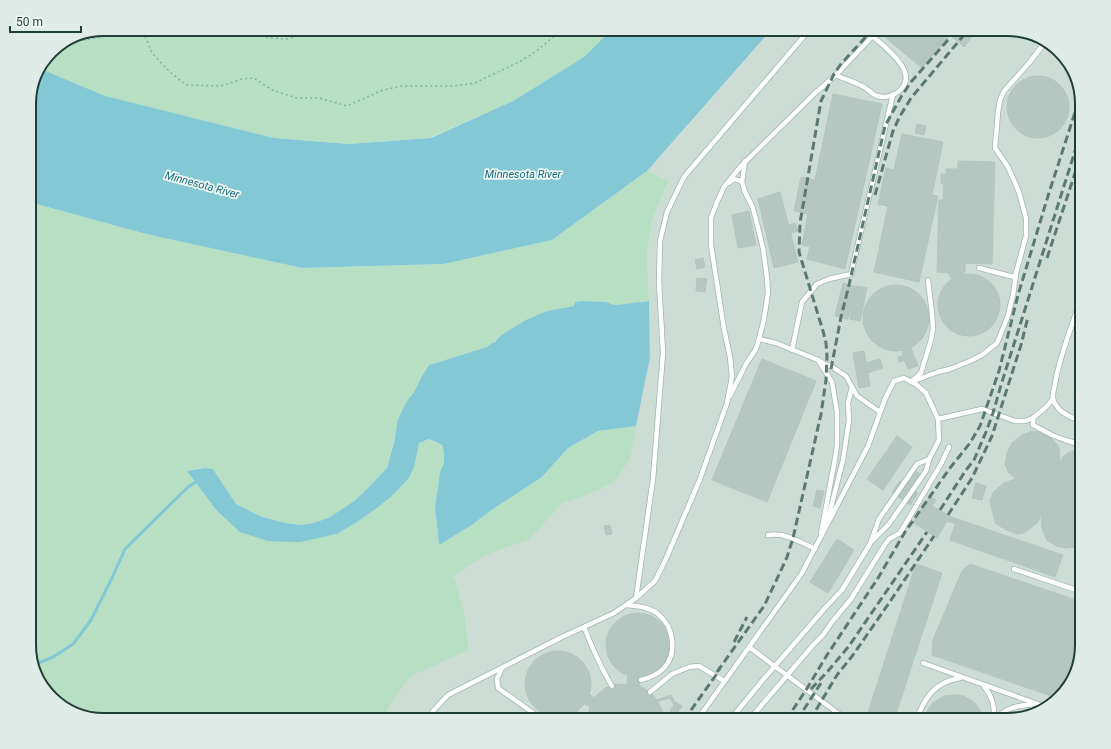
<svg xmlns="http://www.w3.org/2000/svg" width="1111" height="749" font-family="Roboto,sans-serif">
<style>
.built{fill:#cedcd6}
.green{fill:#b7dfc3}
.water{fill:#84c8d6}
.lines{fill:none;stroke-linecap:round;stroke-linejoin:round}
.stream{stroke:#84c8d6;stroke-width:3}
.building{fill:#b5c7c0;stroke:#b2c6be}
.service-casing{stroke:#a2b4ae;stroke-width:6}
.path{stroke:#7eb3a3;stroke-width:1.5;stroke-dasharray:2 3;stroke-linecap:butt}
.service{stroke:#fff;stroke-width:4.5}
.rail{stroke:#5a7a72;stroke-width:3;stroke-dasharray:8 4;stroke-linecap:butt}
.labels{text-anchor:middle;dominant-baseline:central;stroke-width:3.5;stroke-linejoin:round;paint-order:stroke}
.water-label{font-size:11px;font-style:italic;fill:#156b7f;stroke:#f1f9f5}
.rim{fill:none;stroke:#1f3e36;stroke-width:2}
</style>
<rect width="100%" height="100%" fill="#e0ece7"/>
<!-- built -->
<path class="built" d="M772,29H1007L1049,42L1072,67L1082,103V365L1072,393L1074,406L1082,409V646L1069,687L1041,712L1008,720H830L829,719L828,720H383L394,698L412,676L469,650L464,611L454,576L486,555L529,540L562,504L587,495L650,357L649,301L647,256L652,220L669,182L647,171Z"/>
<!-- green -->
<g class="green">
<path d="M104,29H612L584,57L513,101L430,138L349,144L274,138L198,119L34,88L51,51L75,35Z"/>
<path d="M647,171L669,181L652,220L647,256L649,301L615,305L606,302L547,311L500,336C496,341 493,343 487,347L429,365L422,376L414,392L407,401L396,431L387,468L363,493L354,501L330,517L314,523L302,525L285,523L260,516L236,504L213,469L205,468L187,471L217,511L230,523L326,536L337,534L357,522L377,508L391,497L409,478L419,443L429,439L442,445L444,452V463L440,472L435,507L439,545L472,525L490,511L542,477L568,448L598,431L636,426L630,459L613,483L587,495L562,504L529,540L486,555L454,576L464,611L469,650L412,676L394,698L383,720H104L62,707L39,682L29,650V202L146,234L302,268L444,264L552,240Z"/>
<path d="M1082,365V409L1074,407L1072,393Z"/>
</g>
<!-- water -->
<g class="water">
<path d="M612,29H772L647,171L552,240L444,264L302,268L146,234L29,202V99L43,70L105,96L274,138L349,144L431,138L513,101L584,57Z"/>
<path d="M582,301L606,302L615,305L649,301L650,357L636,426L598,431L568,448L542,477L490,511L472,525L439,545L435,507L440,472L444,463V452L442,445L429,439L419,443L414,467L409,478L391,497L377,508L357,522L337,534L300,542L268,541L240,532L230,523L217,511L187,471L205,468L213,469L236,504L260,516L285,523L302,525L314,523L330,517L354,501L363,493L387,468L394,442L398,419L407,401L414,392L422,376L429,365L487,347L492,343L495,342L500,336L526,320L547,311L574,306L575,302Z"/>
</g>
<g class="lines">
<!-- stream -->
<path class="stream" d="M34,665L53,657L73,644L91,620L112,578L125,549L188,487L196,482"/>
</g>
<!-- building -->
<g class="building">
<path d="M894,29H959L954,35L952,33L922,68L886,38Z"/>
<path d="M959,29H978L964,47L959,42L952,37Z"/>
<circle cx="1038" cy="107" r="31"/>
<path d="M833,94L882,104L845,269L807,259L810,246L802,245L808,214L794,211L801,177L815,180Z"/>
<path d="M917,124L926,126L924,135L915,133Z"/>
<path d="M902,134L943,142L932,195L938,196L919,282L874,272L888,206L878,204L886,168L894,170Z"/>
<path d="M958,161L995,162L992,264L965,263V273L937,272L939,200H943L944,184L941,183V174H946V169H958Z"/>
<path d="M780,192L798,262L774,268L758,199Z"/>
<path d="M749,211L756,245L738,248L732,215Z"/>
<path d="M795,223L798,231L790,233L788,225Z"/>
<path d="M703,258L705,267L697,269L695,260Z"/>
<path d="M947,272L962,273V275L952,279Z"/>
<circle cx="969" cy="305" r="31"/>
<path d="M697,278L707,279L705,292L696,291Z"/>
<path d="M843,283L857,287L848,319L835,316Z"/>
<circle cx="896" cy="318" r="33"/>
<path d="M857,286L867,288L860,321L850,319Z"/>
<path d="M911,348L918,366L908,369L904,360L899,362L898,357L903,355L902,352Z"/>
<path d="M864,351L870,386L859,388L853,353Z"/>
<path d="M762,359L816,381L767,502L712,480Z"/>
<path d="M880,359L883,368L868,373L866,363Z"/>
<path d="M1033,431L1045,433L1052,439L1059,447L1060,457L1059,465L1063,457L1068,453L1078,449H1082V502H1079L1082,504V542L1074,547L1065,548L1056,546L1047,540L1042,528L1041,515L1037,523L1031,528L1024,533L1017,534L1007,530L996,524L993,514L990,501L993,493L999,487L1004,483L1016,479L1009,473L1005,464L1007,453L1012,443L1022,435Z"/>
<path d="M897,436L912,447L883,490L867,479Z"/>
<path d="M915,471L921,475L911,489L918,493L910,505L892,492L900,481L905,485Z"/>
<path d="M976,483L986,486L982,500L972,498Z"/>
<path d="M817,490L824,491L820,508L813,506Z"/>
<path d="M930,496L936,500L932,506L950,516L957,519L956,524L947,521L937,538L913,522Z"/>
<path d="M957,519L1063,555L1055,577L950,540Z"/>
<path d="M610,525L612,534L606,535L604,526Z"/>
<path d="M837,539L854,550L828,593L810,582Z"/>
<path d="M916,564L942,573L894,720H869L866,719Z"/>
<path d="M970,564L1082,602V646L1069,687L1057,698L932,655L933,640L962,571Z"/>
<circle cx="638" cy="645" r="32"/>
<circle cx="558" cy="684" r="33"/>
<path d="M628,676L639,678L640,686L627,684Z"/>
<path d="M616,684L640,686L650,692L658,701L663,713V720H587L590,707L596,696L605,688Z"/>
<path d="M590,695L595,698L590,707L585,704Z"/>
<path d="M671,695L675,702L682,706L676,715L670,711L674,705L670,698L658,701L657,700Z"/>
<path d="M956,695L963,696L974,702L979,708L984,720H924L929,708L934,702L944,696Z"/>
<path d="M523,712L534,720H517Z"/>
</g>
<g class="lines">
<defs>
<g id="service">
<path d="M836,75C846,80 857,82 867,89C870,91 873,95 877,96C884,98 892,96 898,92C922,74 885,47 872,36"/>
<path d="M729,183C733,179 736,178 742,182"/>
<path d="M979,268L1014,277L1016,273L1026,236V218L1019,192L1008,167L995,148L998,112L1000,100L1004,91L1029,63L1046,41"/>
<path d="M1082,295C1073,324 1060,353 1055,384C1054,389 1052,395 1053,399C1057,412 1071,418 1082,421"/>
<path d="M759,339L776,343L818,360L826,365L831,366L846,376L857,396L880,412"/>
<path d="M792,350L802,302L817,284L829,279L851,274L893,94"/>
<path d="M818,360L832,382L837,412V445L835,459L821,534"/>
<path d="M912,381L921,373L931,340L933,329L932,314L928,280"/>
<path d="M911,382L938,372L950,369L970,361L982,355L997,343L1008,316L1010,307L1013,295L1016,274"/>
<path d="M730,396L746,364L756,349L759,339L764,319L768,293L767,278L763,248L753,208L745,192L742,182L745,161"/>
<path d="M1033,418V425L1052,435L1065,440L1082,445"/>
<path d="M938,419L982,409L1015,421H1025L1033,418L1045,408L1053,399"/>
<path d="M827,523L843,460L849,420L848,403L852,387"/>
<path d="M768,535C785,532 800,542 815,549"/>
<path d="M872,541L889,524L926,471L929,459"/>
<path d="M1014,569L1082,592"/>
<path d="M636,598L655,581L665,561L700,479L727,403L732,377L730,357L724,329L711,245V218L717,202L724,187L741,166L814,94L836,75L879,29"/>
<path d="M626,605C637,606 649,607 658,614C674,627 678,654 663,669C657,675 649,678 641,680"/>
<path d="M584,627C592,647 600,667 612,686"/>
<path d="M749,647L847,720"/>
<path d="M923,663L1046,707"/>
<path d="M502,668L497,679L498,688L543,720"/>
<path d="M983,685C992,696 995,706 994,720"/>
<path d="M650,692L672,674L689,667L699,666L724,681"/>
<path d="M432,715L438,720"/>
<path d="M431,720L433,711L448,695L560,638L614,613L636,598L653,479L663,353L659,281L660,241L667,212L684,177L810,29"/>
<path d="M697,720L802,573L868,446L885,399L894,381L904,378L917,385L926,393L938,419L939,440L929,459L917,464L879,519L870,544L842,590L825,608L762,681L730,720"/>
<path d="M749,720L814,644L823,635L832,622L851,599L884,546L889,539L900,533L941,464L949,447"/>
<path d="M916,720C925,697 935,682 960,678"/>
<path d="M994,720C1007,707 1016,706 1034,704"/>
</g>
</defs>
<!-- service casing -->
<use href="#service" class="service-casing"/>
<!-- path -->
<g class="path">
<path d="M232,29L270,38L286,39L316,31L355,30L357,29"/>
<path d="M144,34L148,29"/>
<path d="M68,39L83,40L136,31L144,34L152,53L169,71L186,85L221,86L242,79L254,78L272,90L297,98H319L347,106L383,90L402,86H453L475,83L521,61L535,52L563,29"/>
</g>
<!-- service -->
<use href="#service" class="service"/>
<!-- rail -->
<g class="rail">
<path d="M875,195L893,131L900,116L911,98L969,29"/>
<path d="M1047,258L1082,152"/>
<path d="M831,369L841,317L849,285L885,126L901,97L911,82L948,40"/>
<path d="M940,510L966,470L974,460L986,432L993,413L1001,385L1082,129"/>
<path d="M948,515L972,478L992,436L1021,345L1028,317"/>
<path d="M734,642L747,617"/>
<path d="M717,672L764,606L776,581L787,557L793,538L821,414L826,380L827,356L826,343L823,331L799,252L800,223L821,101L834,74L841,64L873,29"/>
<path d="M811,689L828,671L849,646L927,532"/>
<path d="M684,720L716,675L720,668"/>
<path d="M786,720L806,690L827,655L878,578L905,532L950,468L970,443L980,426L999,371L1018,295L1048,196L1079,100"/>
<path d="M797,720L821,683"/>
<path d="M810,720L837,675L853,655L889,603L934,536"/>
</g>
</g>
<g class="labels">
<!-- water labels -->
<g class="water-label">
<text x="523" y="174">Minnesota River</text>
<text transform="translate(202 185) rotate(15)">Minnesota River</text>
</g>
</g>
<!-- crop -->
<path d="M0 0H1111V749H0ZM104 36H1007A68 68 0 0 1 1075 104V645A68 68 0 0 1 1007 713H104A68 68 0 0 1 36 645V104A68 68 0 0 1 104 36Z" fill="#e0eae6" fill-rule="evenodd"/>
<path class="rim" d="M104 36H1007A68 68 0 0 1 1075 104V645A68 68 0 0 1 1007 713H104A68 68 0 0 1 36 645V104A68 68 0 0 1 104 36Z"/>
<!-- scale -->
<path d="M10 26v6h71v-6" fill="none" stroke="#1f3e36" stroke-width="2"/>
<text x="16" y="26" font-size="12" fill="#1f3e36" stroke="#f1f9f5" stroke-width="3" paint-order="stroke">50 m</text>
</svg>
